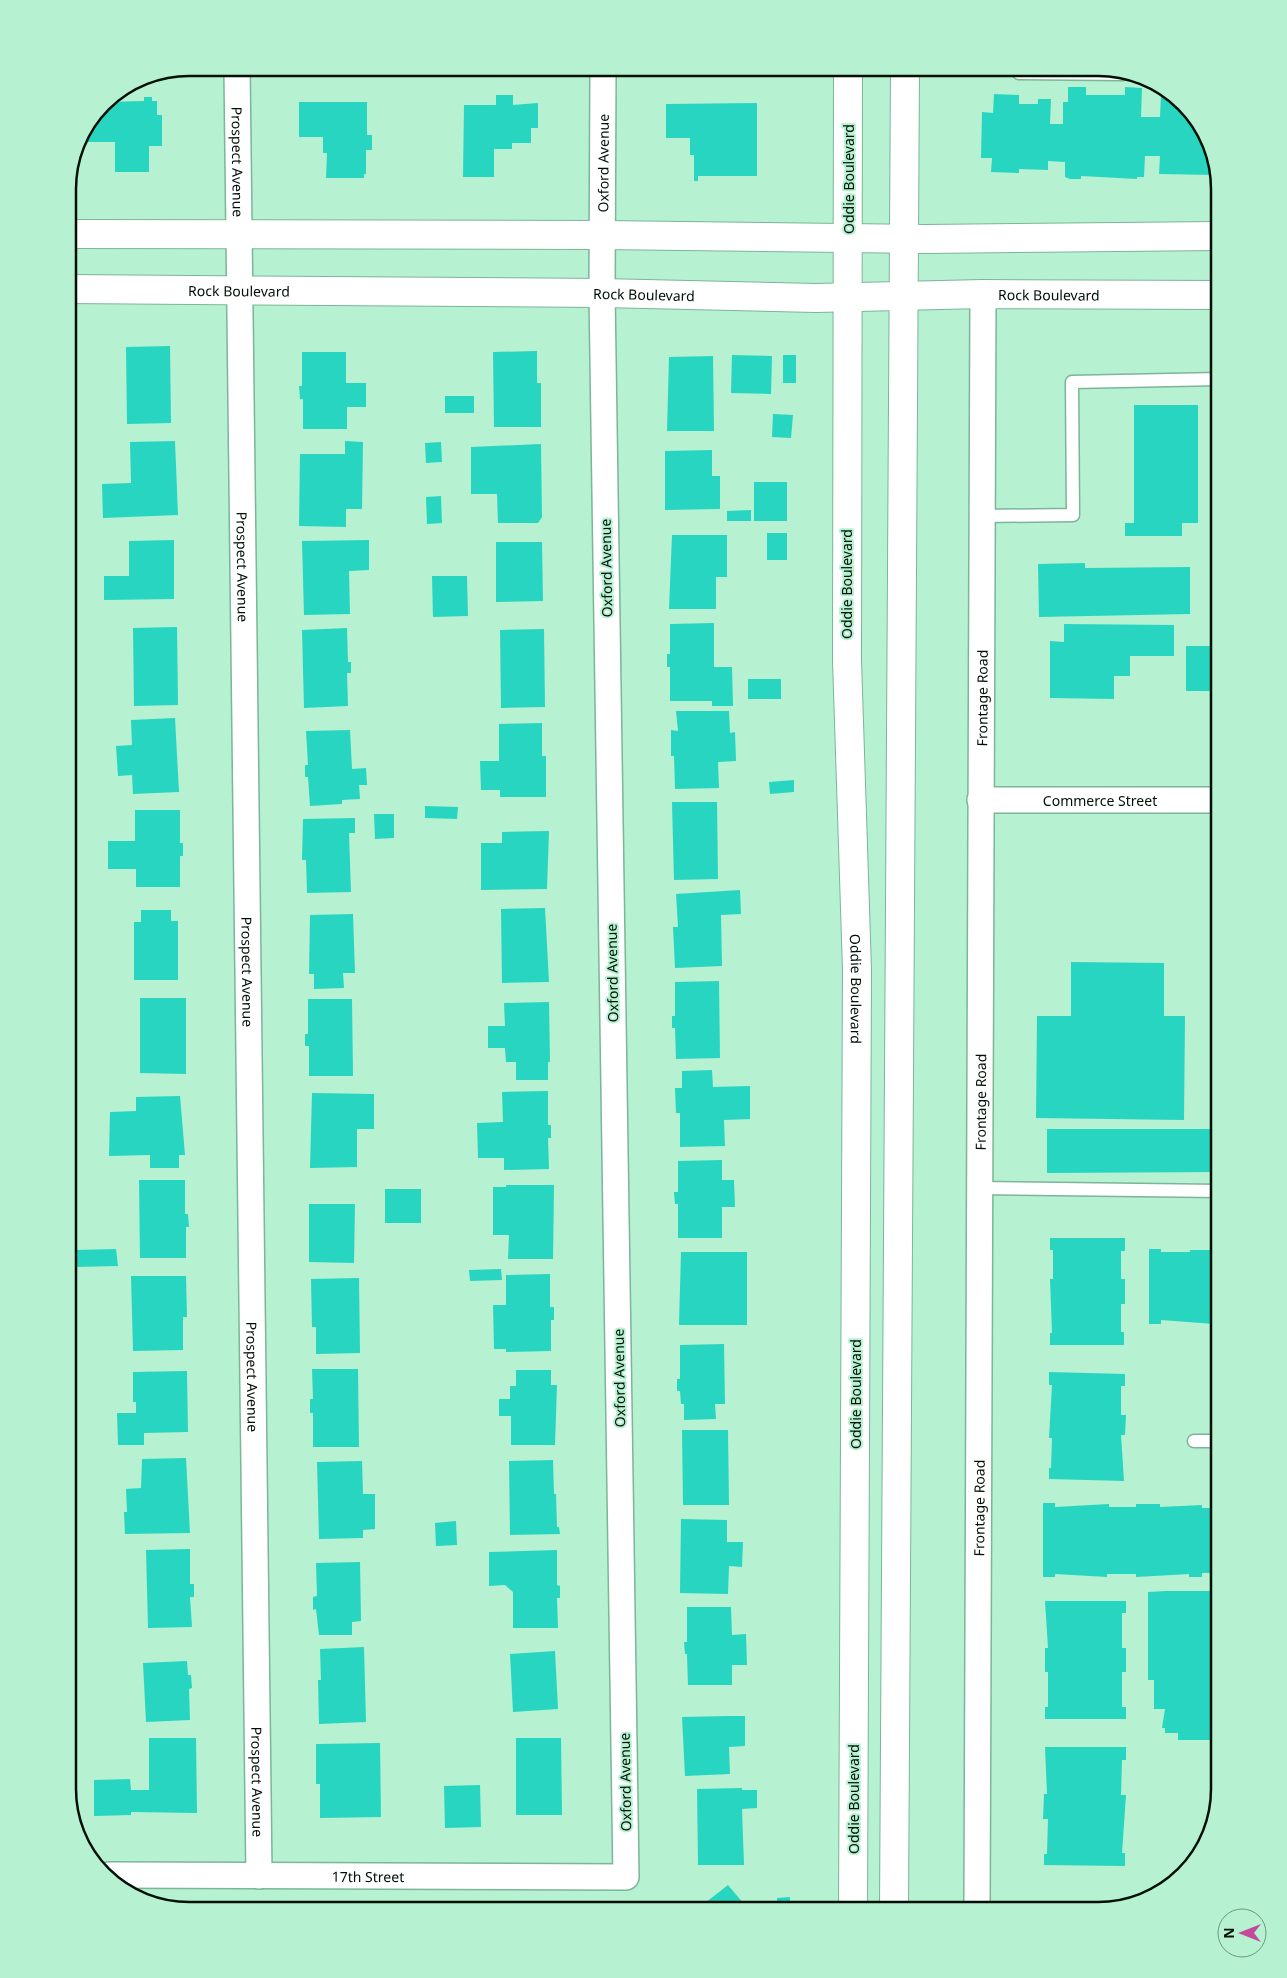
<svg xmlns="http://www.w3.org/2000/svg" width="1287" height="1978" font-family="'Noto Sans',sans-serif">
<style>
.building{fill:#28d5c0}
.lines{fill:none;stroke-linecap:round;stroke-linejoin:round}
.service-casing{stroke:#7cb598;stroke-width:15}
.minor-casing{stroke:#7cb598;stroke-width:28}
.secondary-casing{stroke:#7cb598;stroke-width:30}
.service{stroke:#fff;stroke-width:12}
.minor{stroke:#fff;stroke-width:25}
.secondary{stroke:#fff;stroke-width:28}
.labels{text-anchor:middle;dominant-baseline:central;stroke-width:4;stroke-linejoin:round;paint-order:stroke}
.street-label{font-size:14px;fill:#001007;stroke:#b6f1d2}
.rim{fill:none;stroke:#001007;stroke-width:2.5}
</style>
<rect width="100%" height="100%" fill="#b6f1d2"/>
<!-- building -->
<g class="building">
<rect x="306" y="68" width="73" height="6"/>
<path d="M464,68H530V76L464,75Z"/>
<rect x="673" y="68" width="67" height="8"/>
<path d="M1068,87H1086V95H1125V87L1142,88L1141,117H1160L1161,95H1171L1173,102H1177L1207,135L1216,175L1159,174L1160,156H1145L1144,177H1137V179L1081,176V179H1070L1065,177V162L1048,161V170L1019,169V173L991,172L992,158H981L982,112L993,113L994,94L1019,95V104H1038V99H1051L1050,124H1063V102H1068Z"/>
<path d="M496,95H513V105L538,103V128H531V143H512V149H494V177H463L464,105H496Z"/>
<path d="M144,97H152V101H157V115H162V146H149V172H115V142H88V126L106,102L144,101Z"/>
<path d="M299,102H367V135H372V150H366V174H364V178H326L327,153H323V137H299Z"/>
<path d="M757,103V176H698V181H694V155H690V138H666V104Z"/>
<path d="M170,346L171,423L127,424L126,347Z"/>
<path d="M537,351V383H541V427H494L493,352Z"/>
<path d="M302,352H346V383H366V407H347V429H303V399H300L299,386H302Z"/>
<path d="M732,355L772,356L771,394L731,393Z"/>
<rect x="783" y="355" width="13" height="28"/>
<path d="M713,356L714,431H667L669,357Z"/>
<rect x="445" y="396" width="29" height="17"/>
<path d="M1134,405H1198V523H1182V536H1125V523H1134Z"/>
<path d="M773,414L793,415L791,438L772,437Z"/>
<path d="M175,441L178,515L103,518L102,484L131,483L130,442Z"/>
<path d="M345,441L363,442L362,509H346V527L299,526L300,454H345Z"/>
<path d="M441,442L442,462L426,463L425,443Z"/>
<path d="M541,444L542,517L538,523H498L497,494H471V447Z"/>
<path d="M712,450V476H720V509L665,510V451Z"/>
<rect x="754" y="482" width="33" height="39"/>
<path d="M441,496L442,523L427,524L426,497Z"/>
<path d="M751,510V521H727V511Z"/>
<rect x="767" y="533" width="20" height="27"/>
<path d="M672,535H727V577H716V609H669Z"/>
<path d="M174,540V599L104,600V576H129V541Z"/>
<path d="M369,540V570L349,571L350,614L304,615L302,541Z"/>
<path d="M496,542H542L543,601L496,602Z"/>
<path d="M1085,563V568L1190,567V614L1039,617L1038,564Z"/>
<path d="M432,576H467L468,616L433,617Z"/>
<path d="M714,623V667H732L733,706H712V701H670V667H667V654H670V624Z"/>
<path d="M1064,624L1174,625V656H1130V676H1114V699L1050,698V641L1064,642Z"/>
<path d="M177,627L178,705L134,706L133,628Z"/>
<path d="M347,628L348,662H351V673H347L348,706L304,708L302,630Z"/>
<path d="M544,629L545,707L501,708L500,630Z"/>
<rect x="1186" y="646" width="33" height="45"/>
<rect x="748" y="679" width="33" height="20"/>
<path d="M676,711H729L730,733L735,732L736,761L718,762L719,788L675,789L674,756H671V730L678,731Z"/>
<path d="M175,718L179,792L133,794L132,775L118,776L116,746L132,745L131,720Z"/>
<path d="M542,723V756H546V797H500V790H481L480,761H499V724Z"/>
<path d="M350,730L352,769L366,768L367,785H359L360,799L342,800V804L310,806L308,777H305V765H308L306,731Z"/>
<path d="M794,780V792L770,794L769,782Z"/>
<path d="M672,802H717L718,879L674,880Z"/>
<path d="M425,806L458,807L457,819L425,818Z"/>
<path d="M135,810H180V843H183V856H180V887H136V869H108V841H135Z"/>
<path d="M374,814H394V838L375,839Z"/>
<path d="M355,818V833H349L351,892L307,893L306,860H302L303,819Z"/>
<path d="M549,831L547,889L481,890V843H502V832Z"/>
<path d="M740,890L741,914L721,915L722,966L675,968L673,927H678L676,894Z"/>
<path d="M545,908L549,982L502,983L501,909Z"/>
<path d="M141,910H171V921H178V980H134V922H141Z"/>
<path d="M353,914L355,973H343L344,988L314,989V974H309L310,915Z"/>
<rect x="1214" y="915" width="5" height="47"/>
<path d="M1071,962L1164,963V1016H1185L1184,1120L1036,1118L1037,1016H1071Z"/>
<path d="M719,981L720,1058L676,1059L675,1028H672V1016H675V982Z"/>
<path d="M140,998H186V1074L140,1073Z"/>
<path d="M308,999H352L353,1076H309V1046H305V1034H308Z"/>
<path d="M549,1002L550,1062H548V1080H516V1062H506L505,1048H488V1026H505L504,1003Z"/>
<path d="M1214,1002H1219V1121H1213Z"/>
<path d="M712,1070L713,1087L750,1086V1119L724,1120L725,1146L680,1147V1113H676L675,1088H682V1071Z"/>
<path d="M548,1091V1125H551V1138H548L549,1169L504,1170V1158H478L477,1123L503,1122L502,1092Z"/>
<path d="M312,1093L374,1094V1129H357V1167L310,1168Z"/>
<path d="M180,1096L185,1155H179V1168H150V1155L109,1156L110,1112L136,1111V1097Z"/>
<path d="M1047,1129H1219V1172L1047,1173Z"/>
<path d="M722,1160V1180H734L735,1207H722V1238H678V1204H675L674,1192H678V1161Z"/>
<path d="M139,1180H185V1214H188L189,1227H186V1258H140Z"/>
<path d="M506,1185H554L553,1259H508L509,1235H493V1187H506Z"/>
<rect x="385" y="1189" width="36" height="34"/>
<path d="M309,1204H355L354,1263L309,1262Z"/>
<path d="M1050,1238H1125V1251H1121V1279H1125V1304H1121V1332H1124V1345H1050V1333H1052L1050,1279H1053V1250H1050Z"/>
<path d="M116,1249L118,1266L76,1267L75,1250Z"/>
<path d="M1149,1249H1161V1252H1190V1250H1214V1252H1219V1320H1214V1324L1161,1320V1324H1149Z"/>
<path d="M681,1252H747V1325H679Z"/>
<path d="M501,1269L502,1280L470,1281L469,1270Z"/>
<path d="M550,1274V1307H554V1320H551V1351L506,1352V1349H494L493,1305H506V1275Z"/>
<path d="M131,1276H186L187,1317H183V1350L133,1351Z"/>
<path d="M359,1278L360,1353L316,1354V1327H312L311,1279Z"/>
<path d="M724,1344L725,1404H715L716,1419L684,1420V1404H681L680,1391H677V1379H680V1345Z"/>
<path d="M312,1369H358L359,1447H313V1413H310V1399H313Z"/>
<path d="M516,1370H551V1385H557L555,1445H511V1416H499V1399H510V1386H516Z"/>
<path d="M187,1371L188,1432L144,1433V1445H118L117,1413H136V1402H133V1372Z"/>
<path d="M1049,1372L1125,1374V1386H1121V1415H1126L1125,1435H1121L1124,1481L1049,1479V1468H1051L1052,1438H1049L1052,1385H1049Z"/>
<path d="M682,1430H728L729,1505H683Z"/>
<path d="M186,1458L190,1533L125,1534L124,1512H127L126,1489L141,1488L142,1459Z"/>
<path d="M553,1460L554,1494H556L557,1527H559L560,1534L510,1535L509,1461Z"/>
<path d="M362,1461L363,1494H375V1529L363,1530V1538L319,1539L317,1462Z"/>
<path d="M1043,1503H1055V1507L1109,1504V1507H1136V1504H1160V1507L1202,1505V1508H1218V1573H1202V1577H1189V1574L1136,1577V1574H1107V1577L1055,1574V1577H1043Z"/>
<path d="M681,1519L727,1520V1542H743L742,1567L729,1566L728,1594L680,1593Z"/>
<path d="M456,1521L457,1545L436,1546L435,1523Z"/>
<path d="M190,1549V1584H194V1597H190L192,1627L148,1628L146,1550Z"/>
<path d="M557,1550V1585L560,1586V1598H557L558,1628H513V1592L505,1585L489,1586V1552Z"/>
<path d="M360,1562L361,1621L352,1622V1635H319L316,1609L313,1610V1597L317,1596L316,1563Z"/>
<path d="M1166,1591H1219V1740H1178V1733H1165V1728H1162L1165,1709H1154V1680H1148V1592Z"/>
<path d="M1045,1601H1126V1613H1122V1648H1126V1672H1122V1707H1126V1719H1045V1707H1048V1672H1045V1648H1048Z"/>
<path d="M687,1607H731L732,1635L746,1634L747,1665H732V1685H688L687,1654H685L684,1642H687Z"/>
<path d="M364,1647L366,1722L319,1724L318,1680H321L320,1649Z"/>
<path d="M555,1651L558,1709L513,1712L510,1654Z"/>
<path d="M187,1661L188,1675H191L192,1688L189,1689L190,1720L146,1722L143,1663Z"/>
<path d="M728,1716H745V1746L729,1747L730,1774L685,1776L682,1717Z"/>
<path d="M149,1738H196L197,1813L131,1812V1815L94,1816V1780L130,1779L131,1790H149Z"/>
<path d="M516,1738H561L562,1815H516Z"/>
<path d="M380,1743L381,1817L320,1818V1784H316V1744Z"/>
<path d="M1045,1747H1126V1760H1122L1121,1795H1126L1122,1853H1125V1866L1044,1865V1854H1047L1048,1819H1043L1044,1794H1047Z"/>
<path d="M480,1785L481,1827L445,1828L444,1786Z"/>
<path d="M742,1788V1790H757V1808L742,1809L744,1865H698L697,1789Z"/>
<path d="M728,1885L749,1910H696Z"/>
<path d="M790,1897V1910H777V1898Z"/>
</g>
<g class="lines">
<defs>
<g id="service">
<path d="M1019,68V73L1123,74"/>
<path d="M982,516L1073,515L1072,382L1219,379"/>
<path d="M979,1188L1219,1191"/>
<path d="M1194,1441H1219"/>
</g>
<g id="minor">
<path id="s1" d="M237,68L259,1876"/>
<path id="s2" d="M980,800H1219"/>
<path id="s3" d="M109,1875L626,1877L602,293L603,68"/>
<path id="s4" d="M977,1910L983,294"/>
</g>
<g id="secondary">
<path id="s5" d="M848,68L847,660L857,970L853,1910"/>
<path d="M68,234L602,235L926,239L1219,236"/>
<path id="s6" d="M68,289L602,293L816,298L983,294L1219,295"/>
<path d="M894,1910L905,68"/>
</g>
</defs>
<!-- service casing -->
<use href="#service" class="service-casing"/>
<!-- minor casing -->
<use href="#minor" class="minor-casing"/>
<!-- secondary casing -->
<use href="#secondary" class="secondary-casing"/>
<!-- service -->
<use href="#service" class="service"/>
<!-- minor -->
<use href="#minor" class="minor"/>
<!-- secondary -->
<use href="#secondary" class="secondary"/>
</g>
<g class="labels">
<!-- street labels -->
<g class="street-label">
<text stroke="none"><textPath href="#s1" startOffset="94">Prospect Avenue</textPath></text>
<text stroke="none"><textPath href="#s3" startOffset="2231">Oxford Avenue</textPath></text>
<text transform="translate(848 179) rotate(-90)">Oddie Boulevard</text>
<text stroke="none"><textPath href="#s6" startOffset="171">Rock Boulevard</textPath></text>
<text stroke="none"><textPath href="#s6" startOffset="576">Rock Boulevard</textPath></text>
<text stroke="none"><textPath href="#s6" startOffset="981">Rock Boulevard</textPath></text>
<text stroke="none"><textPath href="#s1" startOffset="499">Prospect Avenue</textPath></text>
<text transform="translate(606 568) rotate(-91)">Oxford Avenue</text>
<text transform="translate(846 584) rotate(-90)">Oddie Boulevard</text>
<text stroke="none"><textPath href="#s4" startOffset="1212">Frontage Road</textPath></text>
<text stroke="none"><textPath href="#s2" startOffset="120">Commerce Street</textPath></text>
<text stroke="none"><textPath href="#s1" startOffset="904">Prospect Avenue</textPath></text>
<text transform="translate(612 973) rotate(-91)">Oxford Avenue</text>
<text stroke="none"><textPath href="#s5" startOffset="921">Oddie Boulevard</textPath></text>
<text stroke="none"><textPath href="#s4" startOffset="808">Frontage Road</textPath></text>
<text stroke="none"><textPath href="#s1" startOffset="1309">Prospect Avenue</textPath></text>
<text transform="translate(619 1378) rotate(-91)">Oxford Avenue</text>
<text transform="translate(855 1394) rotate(-90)">Oddie Boulevard</text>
<text stroke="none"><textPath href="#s4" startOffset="402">Frontage Road</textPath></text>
<text stroke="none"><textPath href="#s1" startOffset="1714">Prospect Avenue</textPath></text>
<text transform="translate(625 1782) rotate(-91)">Oxford Avenue</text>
<text transform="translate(853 1799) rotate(-90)">Oddie Boulevard</text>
<text stroke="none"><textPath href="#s3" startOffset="259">17th Street</textPath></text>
</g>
</g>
<!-- crop -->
<path d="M0 0H1287V1978H0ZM189 76H1098A113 113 0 0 1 1211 189V1789A113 113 0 0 1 1098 1902H189A113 113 0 0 1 76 1789V189A113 113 0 0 1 189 76Z" fill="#b6f1d2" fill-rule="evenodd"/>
<path class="rim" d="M189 76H1098A113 113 0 0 1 1211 189V1789A113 113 0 0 1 1098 1902H189A113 113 0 0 1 76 1789V189A113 113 0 0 1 189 76Z"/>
<!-- north arrow -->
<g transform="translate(1242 1933) rotate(270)"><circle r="24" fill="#b6f1d2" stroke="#6d9781"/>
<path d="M0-4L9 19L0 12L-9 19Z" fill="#c44a9e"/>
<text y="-8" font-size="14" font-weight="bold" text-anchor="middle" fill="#001007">N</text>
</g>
</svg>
